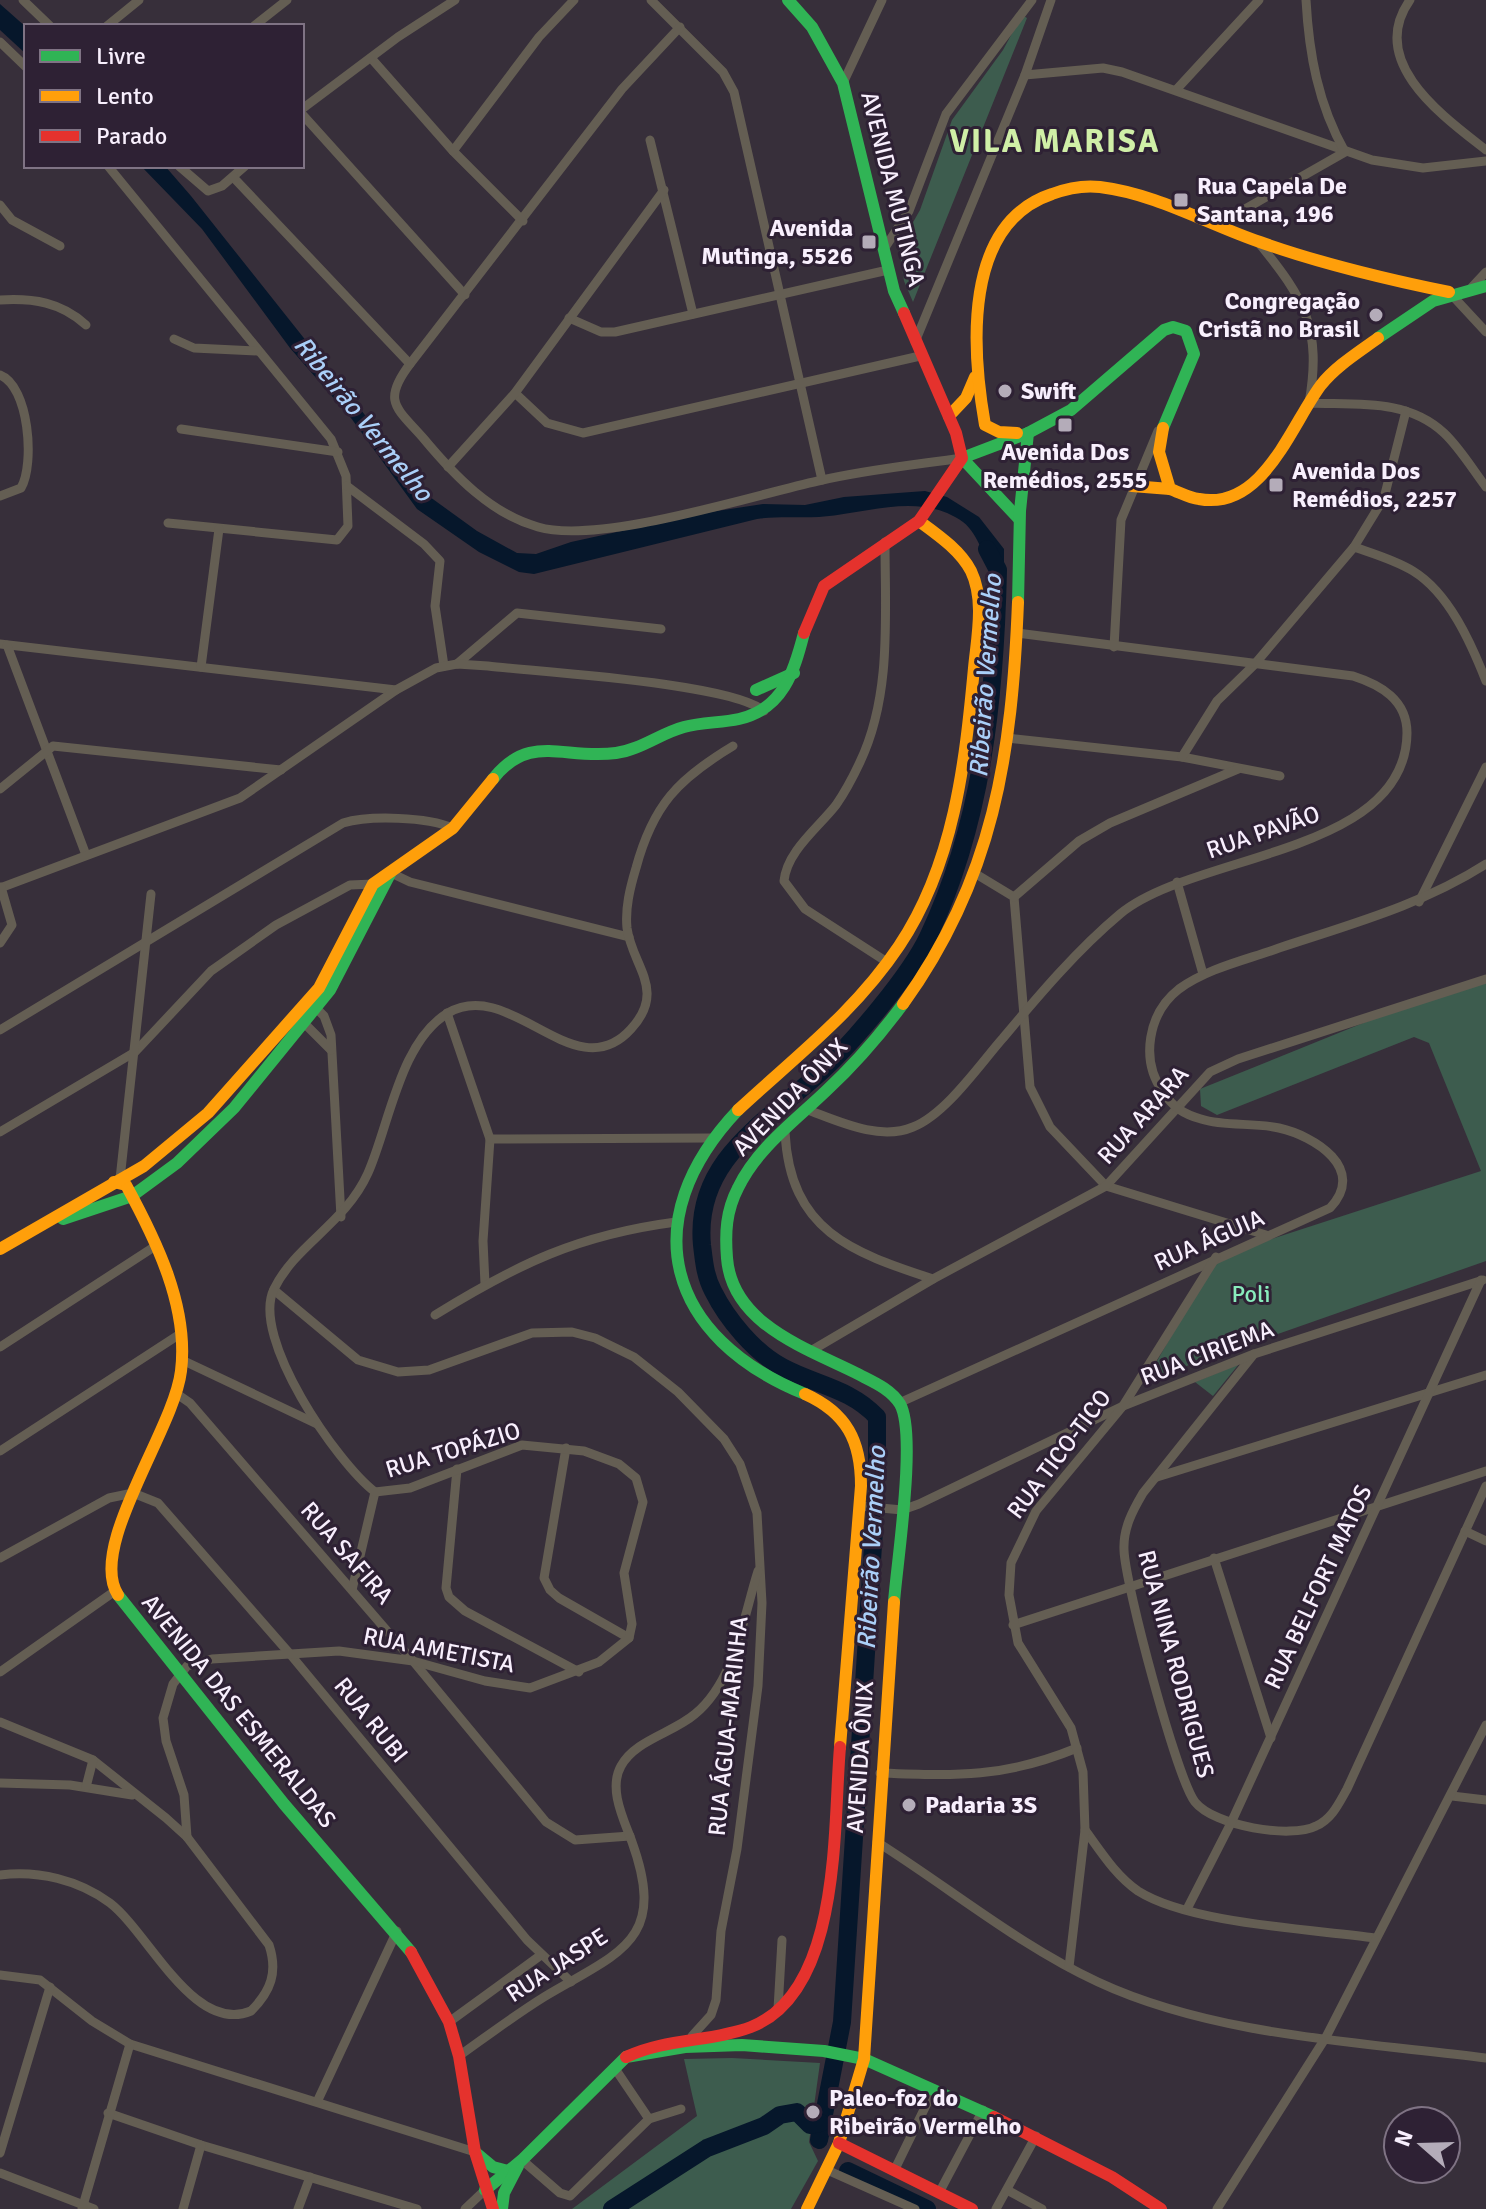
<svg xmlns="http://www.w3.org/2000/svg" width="1486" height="2209" font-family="Signika,sans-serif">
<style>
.green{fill:#3d5c4e}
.water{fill:#06172b}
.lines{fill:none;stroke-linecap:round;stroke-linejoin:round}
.canal{stroke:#06172b;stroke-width:11}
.river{stroke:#06172b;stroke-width:18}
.street{stroke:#645e53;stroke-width:9}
.fast{stroke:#30b455;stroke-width:12}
.slow{stroke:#ff9f0a;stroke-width:12}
.jam{stroke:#e5322d;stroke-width:12}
.poi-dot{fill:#b4acb9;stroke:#2e2134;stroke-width:3}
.labels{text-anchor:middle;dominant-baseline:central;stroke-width:6;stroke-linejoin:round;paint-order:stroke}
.poi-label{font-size:24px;font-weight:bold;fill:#f8effd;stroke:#2e2134;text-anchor:start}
.street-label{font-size:24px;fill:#f8effd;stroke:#2e2134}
.park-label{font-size:24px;fill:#89ecbc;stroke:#2e2134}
.water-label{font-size:26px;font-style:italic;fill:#aacff8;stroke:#2e2134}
.district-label{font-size:32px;font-weight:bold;letter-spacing:2px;fill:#d0efa7;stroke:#2e2134}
</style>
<rect width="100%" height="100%" fill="#372f3a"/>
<!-- green -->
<g class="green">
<path d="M1022,15L1027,18L913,302L904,281L899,247L920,210L952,120L1003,50Z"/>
<path d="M1486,982V1261L1189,1365L1144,1384L1216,1257L1481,1171L1429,1043L1414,1037L1217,1115L1201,1106L1200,1089L1425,998Z"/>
<path d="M1239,1364L1213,1396L1195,1382Z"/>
<path d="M732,2058L820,2063L809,2142L818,2161L791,2209H572L697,2116L684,2059Z"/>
</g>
<!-- water -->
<g class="water">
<path d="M0,4L26,27V54L0,30Z"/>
<path d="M141,166H165L191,196L430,497L477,531L517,553L536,554L571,542L704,513L763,504L805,505L844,497L925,491L947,497L979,517L1004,549V565L998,570C982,561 980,535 963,522C920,491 866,514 819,517C798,518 778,516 757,519L534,574L519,572L479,552L417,509L351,418L290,348L202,229Z"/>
</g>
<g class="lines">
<!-- canal -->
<path class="canal" d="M874,1530L877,1474"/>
<!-- river -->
<g class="river">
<path d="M877,1474V1417C850,1388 815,1385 782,1367C754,1352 727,1319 713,1291C705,1276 704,1261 702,1245C694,1159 768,1121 823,1070C854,1041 910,975 928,937C983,822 995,696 998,570L987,549"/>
<path d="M819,2140L842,2022L874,1530"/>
<path d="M848,2171L927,2209"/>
<path d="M612,2209L707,2148L764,2126L780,2115L797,2112L810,2125L821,2123"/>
</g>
<!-- street -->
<g class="street">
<path d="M23,0L50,26"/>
<path d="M651,0L723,72L734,92L822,480"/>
<path d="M1410,0C1366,62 1444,117 1486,150"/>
<path d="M107,26L139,0"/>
<path d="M254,26L287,0"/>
<path d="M680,27L622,89L410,364C381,402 397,408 424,439C454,475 491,514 538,527C599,545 750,496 818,481C865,470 914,465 962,458"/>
<path d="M0,42L26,67"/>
<path d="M371,58L453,151L523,221"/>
<path d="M1025,75L1103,68L1122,72L1372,160L1423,168L1486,161"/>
<path d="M843,83L882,0"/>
<path d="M1176,90L1259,0"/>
<path d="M302,109L398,37L455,0"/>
<path d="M302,114L465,295"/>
<path d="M650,140L693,314"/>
<path d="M453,151L539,37L574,0"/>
<path d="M108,166L331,439L346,476L348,526L337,540L168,523"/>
<path d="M179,166L208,191L222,186L245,166"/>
<path d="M233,177L410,364"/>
<path d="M0,205L12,220L60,246"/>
<path d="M1217,225L1345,152C1318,104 1309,54 1306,0"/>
<path d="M1258,242C1305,299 1322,329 1309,403C1355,405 1407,398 1444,433C1460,448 1473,470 1486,487"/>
<path d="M884,249L909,211L946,114L1032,0"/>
<path d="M1472,287L1486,272"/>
<path d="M1449,292L1486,332"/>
<path d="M0,300C33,298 61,302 86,325"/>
<path d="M569,318L601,332H615L888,270"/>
<path d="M174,339L194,348L257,351"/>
<path d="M915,342L1025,75L1051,0"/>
<path d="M0,375C29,386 35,464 21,488L0,496"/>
<path d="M515,393L547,423L583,433L920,356"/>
<path d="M181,429L338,452"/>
<path d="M448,467L515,393L664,190"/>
<path d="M347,486L424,544L440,561L435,606L444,666"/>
<path d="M885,542C885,615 892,695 860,762C853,777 845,792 836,805C818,828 787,851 784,881L805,909L887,962"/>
<path d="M1354,547C1374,554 1395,560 1413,571C1449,593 1471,643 1486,681"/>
<path d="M0,644L396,690"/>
<path d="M7,645L86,855"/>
<path d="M1114,647L1121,520L1158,431"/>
<path d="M457,664L517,613L661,629"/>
<path d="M201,667L219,529"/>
<path d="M1007,738L1182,757L1280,776"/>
<path d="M1182,757L1217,701L1254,665L1354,547L1384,498L1406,411"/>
<path d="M0,789L53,746L281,770"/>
<path d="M391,873L410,882L629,937"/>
<path d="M976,874L1014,897L1030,1087L1050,1127L1106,1186L1266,1235"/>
<path d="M1177,882L1203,974"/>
<path d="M0,888L240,798L396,690L436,668L457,664L488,666C541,672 731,683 764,711"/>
<path d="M1014,897L1079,841L1110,823L1238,769"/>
<path d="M1419,902L1486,767"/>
<path d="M0,943L12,925L1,887"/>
<path d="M314,1006L324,1016L331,1035L341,1217"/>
<path d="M447,1013L490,1139L483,1241L485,1284"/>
<path d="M300,1019L331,1050"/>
<path d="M0,1030L343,823C370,815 427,817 453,828"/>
<path d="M808,1110C840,1122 880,1141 913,1127C946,1114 980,1064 1003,1038C1039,995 1077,950 1120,914C1193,853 1406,855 1407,733C1407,700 1381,685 1353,676L1017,633"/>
<path d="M0,1132L135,1052L211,971L276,925L350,885L373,884"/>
<path d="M785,1132C790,1231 851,1252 933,1279"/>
<path d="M490,1139L710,1138"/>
<path d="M120,1179L151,894"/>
<path d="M274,1290L358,1360L398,1372L429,1370L532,1333L572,1332L595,1338L634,1357L678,1392L724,1439L740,1464L757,1513L762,1603L758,1686L737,1849L721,1931L716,2000L711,2015L692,2036"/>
<path d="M435,1315C518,1264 577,1235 676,1222"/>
<path d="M0,1347L157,1245"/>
<path d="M809,1352L933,1279L1106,1186L1210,1072L1238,1059L1486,979"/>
<path d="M1254,1354L1143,1493C1133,1510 1123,1528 1124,1550C1125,1584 1177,1779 1195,1802C1214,1826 1291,1839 1316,1826C1332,1819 1339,1803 1347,1789L1486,1486"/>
<path d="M182,1360L317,1424"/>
<path d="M177,1394L190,1403L413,1661L546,1822L575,1840L630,1836"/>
<path d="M899,1403L1330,1208C1367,1169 1315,1136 1279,1128C1253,1122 1226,1127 1201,1119C1183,1114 1173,1107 1163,1092C1140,1060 1148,1013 1179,989C1208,968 1246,960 1279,948C1351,924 1422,905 1486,864"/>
<path d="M566,1448L544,1578L550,1590L559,1598L629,1638"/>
<path d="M0,1451L180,1334"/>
<path d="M457,1469L446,1588L449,1597L465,1611L579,1672"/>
<path d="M1157,1477L1486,1375"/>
<path d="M860,1506L902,1510L919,1504L1123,1406L1254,1354L1483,1280"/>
<path d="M1465,1531L1486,1541"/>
<path d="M0,1558L109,1498L133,1493L158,1503L290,1654L527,1940L571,1982"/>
<path d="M1214,1558L1271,1738"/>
<path d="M352,1590L375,1492"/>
<path d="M1013,1625L1486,1471"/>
<path d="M0,1672L115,1591"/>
<path d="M0,1722L93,1760L166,1818L187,1837L269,1945C278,1972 271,1991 251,2011C194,2035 149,1933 110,1903C79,1880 38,1870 0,1875"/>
<path d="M880,1773C957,1776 1004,1778 1077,1748"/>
<path d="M0,1783L70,1785L132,1795"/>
<path d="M86,1787L93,1760"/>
<path d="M1452,1796L1486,1800"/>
<path d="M1085,1830C1101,1852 1116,1876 1138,1891C1190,1924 1312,1929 1375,1938"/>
<path d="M187,1837L184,1795L166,1741L163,1718L173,1684L187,1666L212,1659L339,1651L413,1661L485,1681L530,1688L599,1662L629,1638L632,1624L624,1573L643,1502L636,1478L619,1464L584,1451L522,1445L410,1488L375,1492C337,1463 250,1337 274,1289C296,1244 345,1224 368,1173C389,1126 400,1041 448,1013C511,976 575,1091 631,1029C667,990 632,966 627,928C625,908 630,888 636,868C653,805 678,779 733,746"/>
<path d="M877,1842C950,1888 1020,1946 1098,1982C1214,2036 1360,2042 1486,2058"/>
<path d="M1187,1909L1231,1823L1481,1280"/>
<path d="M1069,1967L1085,1830L1083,1772L1071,1728L1018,1643L1009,1595L1011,1563L1036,1511L1123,1406L1216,1257"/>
<path d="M0,1975L40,1980L92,2021L130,2044L475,2152"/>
<path d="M778,2009L782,1940"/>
<path d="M449,2022L541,1955"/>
<path d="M459,2056C487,2036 515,2015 544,1997C619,1952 668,1942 632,1842C624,1820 608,1789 621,1766C635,1740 673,1733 695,1714C735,1681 743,1618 758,1571"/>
<path d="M614,2067L649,2119"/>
<path d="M317,2102L397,1931"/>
<path d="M108,2113L201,2145L417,2209"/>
<path d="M0,2153L50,1987"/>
<path d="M522,2160L560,2193L570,2196L649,2119L681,2109"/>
<path d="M895,2169L934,2089"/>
<path d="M827,2170L915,2209"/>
<path d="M0,2173L94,2209"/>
<path d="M1007,2190L1042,2209"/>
<path d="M940,2191L983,2110"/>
<path d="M82,2209L130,2044"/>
<path d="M183,2209L201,2145"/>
<path d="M298,2209L310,2177"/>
<path d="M465,2209L485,2190"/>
<path d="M996,2209L1036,2136"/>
<path d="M1217,2209L1326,2037L1486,1725"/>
</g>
<!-- fast -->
<g class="fast">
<path d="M788,0L812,27L843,83L894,291L904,313"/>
<path d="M1378,338L1433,301L1486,286"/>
<path d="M1019,519L962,458L1028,433L1071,410L1164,330L1173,327L1186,331L1194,354L1163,428"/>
<path d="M1018,602L1020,511L1028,433"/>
<path d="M756,690L794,673"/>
<path d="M493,779C530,732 563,760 616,753C640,750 661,733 684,727C702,722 721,723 739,719C783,709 794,672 804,633"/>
<path d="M738,1110C633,1221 667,1338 805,1394"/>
<path d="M63,1219L132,1196L177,1163L234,1108L330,990L390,874"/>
<path d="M118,1595L284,1804L411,1952"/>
<path d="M894,1602C897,1562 917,1434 900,1404C890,1388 871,1381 856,1373C806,1348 732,1324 727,1258C725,1233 726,1211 738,1188C757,1148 796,1120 827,1090C855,1064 880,1035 903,1004"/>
<path d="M475,2152L493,2167L508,2171"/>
<path d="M485,2190L522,2160L626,2057L685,2047L742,2045L824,2051L864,2059L994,2117"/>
<path d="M502,2209L504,2193L518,2166"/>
</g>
<!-- slow -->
<g class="slow">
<path d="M949,416L966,398L975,377"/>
<path d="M1163,428L1159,452L1170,489C1179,492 1189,498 1199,499C1263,511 1291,425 1321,385C1336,366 1359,352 1378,338"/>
<path d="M1017,433L999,432L985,425C972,351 962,224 1052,194C1068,188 1083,185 1100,187C1157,194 1207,224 1260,242C1322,264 1385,279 1449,292"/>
<path d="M1132,486L1170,489"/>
<path d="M903,1004C994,878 1012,754 1018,602"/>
<path d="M738,1110C795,1057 855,1012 899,946C954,864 965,764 974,668C977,637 985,600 971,571C960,550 938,535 919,521"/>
<path d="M114,1182L126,1185C156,1240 189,1307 181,1371C174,1430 87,1547 118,1595"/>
<path d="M0,1249L144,1166L208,1113L319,988L373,884L453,828L493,779"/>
<path d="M805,1394C847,1413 861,1441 861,1486L840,1747"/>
<path d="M807,2209L839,2143L864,2059L894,1602"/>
</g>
<!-- jam -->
<g class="jam">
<path d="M804,633L824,586L919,521L962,458L956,433L904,313"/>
<path d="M411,1952L449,2022L459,2056L475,2152L493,2209"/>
<path d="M626,2057C666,2038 711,2042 751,2027C842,1991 833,1827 840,1747"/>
<path d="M994,2117L1112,2177L1161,2209"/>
<path d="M839,2143L972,2209"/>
</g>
</g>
<!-- markers -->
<g class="poi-dot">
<rect x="1173" y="192" width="16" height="16" rx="4"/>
<rect x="861" y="234" width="16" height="16" rx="4"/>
<circle cx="1376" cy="315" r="8"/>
<circle cx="1005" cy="391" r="8"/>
<rect x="1057" y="417" width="16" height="16" rx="4"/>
<rect x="1268" y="477" width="16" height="16" rx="4"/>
<circle cx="909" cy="1805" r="8"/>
<circle cx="813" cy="2112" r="8"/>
</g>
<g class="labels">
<!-- poi labels -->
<g class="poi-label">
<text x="1197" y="186">Rua Capela De<tspan x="1197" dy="28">Santana, 196</tspan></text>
<text x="853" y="228" text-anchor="end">Avenida<tspan x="853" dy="28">Mutinga, 5526</tspan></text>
<text x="1360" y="301" text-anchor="end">Congregação<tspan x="1360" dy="28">Cristã no Brasil</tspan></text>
<text x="1021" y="391">Swift</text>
<text x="1065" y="452" text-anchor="middle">Avenida Dos<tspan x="1065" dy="28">Remédios, 2555</tspan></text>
<text x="1292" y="471">Avenida Dos<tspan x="1292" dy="28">Remédios, 2257</tspan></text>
<text x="925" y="1805">Padaria 3S</text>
<text x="829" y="2098">Paleo-foz do<tspan x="829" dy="28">Ribeirão Vermelho</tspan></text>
</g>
<!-- street labels -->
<g class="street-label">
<text transform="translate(893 189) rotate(76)">AVENIDA MUTINGA</text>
<text transform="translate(1263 832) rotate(-19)">RUA PAVÃO</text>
<text transform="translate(790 1097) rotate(-46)">AVENIDA ÔNIX</text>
<text transform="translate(1143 1115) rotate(-48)">RUA ARARA</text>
<text transform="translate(1209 1240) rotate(-24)">RUA ÁGUIA</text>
<text transform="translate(1207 1353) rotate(-21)">RUA CIRIEMA</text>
<text transform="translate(453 1450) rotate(-17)">RUA TOPÁZIO</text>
<text transform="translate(1059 1454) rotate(-53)">RUA TICO-TICO</text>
<text transform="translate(347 1553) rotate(49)">RUA SAFIRA</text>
<text transform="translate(1318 1587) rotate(-65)">RUA BELFORT MATOS</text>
<text transform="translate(439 1650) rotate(11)">RUA AMETISTA</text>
<text transform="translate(1176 1664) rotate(75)">RUA NINA RODRIGUES</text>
<text transform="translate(239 1711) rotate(51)">AVENIDA DAS ESMERALDAS</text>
<text transform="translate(371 1720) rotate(51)">RUA RUBI</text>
<text transform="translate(728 1726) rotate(-84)">RUA ÁGUA-MARINHA</text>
<text transform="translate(860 1757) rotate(-86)">AVENIDA ÔNIX</text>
<text transform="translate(557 1965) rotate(-33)">RUA JASPE</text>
</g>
<!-- park labels -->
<g class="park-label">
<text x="1251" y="1294">Poli</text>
</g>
<!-- water labels -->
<g class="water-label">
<text transform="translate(363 419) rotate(51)">Ribeirão Vermelho</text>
<text transform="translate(986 676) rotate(-86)">Ribeirão Vermelho</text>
<text transform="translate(872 1548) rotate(-87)">Ribeirão Vermelho</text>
</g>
<!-- district labels -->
<g class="district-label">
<text x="1055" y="141">VILA MARISA</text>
</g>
</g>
<!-- legend -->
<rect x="24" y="24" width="280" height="144" fill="#2e2134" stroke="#7f7384" stroke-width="2"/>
<rect x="40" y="50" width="40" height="12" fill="#30b455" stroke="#7f7384" stroke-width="2"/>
<text x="96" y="64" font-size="24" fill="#f8effd">Livre</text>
<rect x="40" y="90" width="40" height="12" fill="#ff9f0a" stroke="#7f7384" stroke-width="2"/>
<text x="96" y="104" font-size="24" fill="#f8effd">Lento</text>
<rect x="40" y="130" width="40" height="12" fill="#e5322d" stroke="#7f7384" stroke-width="2"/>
<text x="96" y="144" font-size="24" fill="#f8effd">Parado</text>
<!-- north arrow -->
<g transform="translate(1422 2145) rotate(290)"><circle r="38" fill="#2e2134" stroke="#7f7384" stroke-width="2"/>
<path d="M0-6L14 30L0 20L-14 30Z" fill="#b4acb9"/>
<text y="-12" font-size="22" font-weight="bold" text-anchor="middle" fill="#f8effd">N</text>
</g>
</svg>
